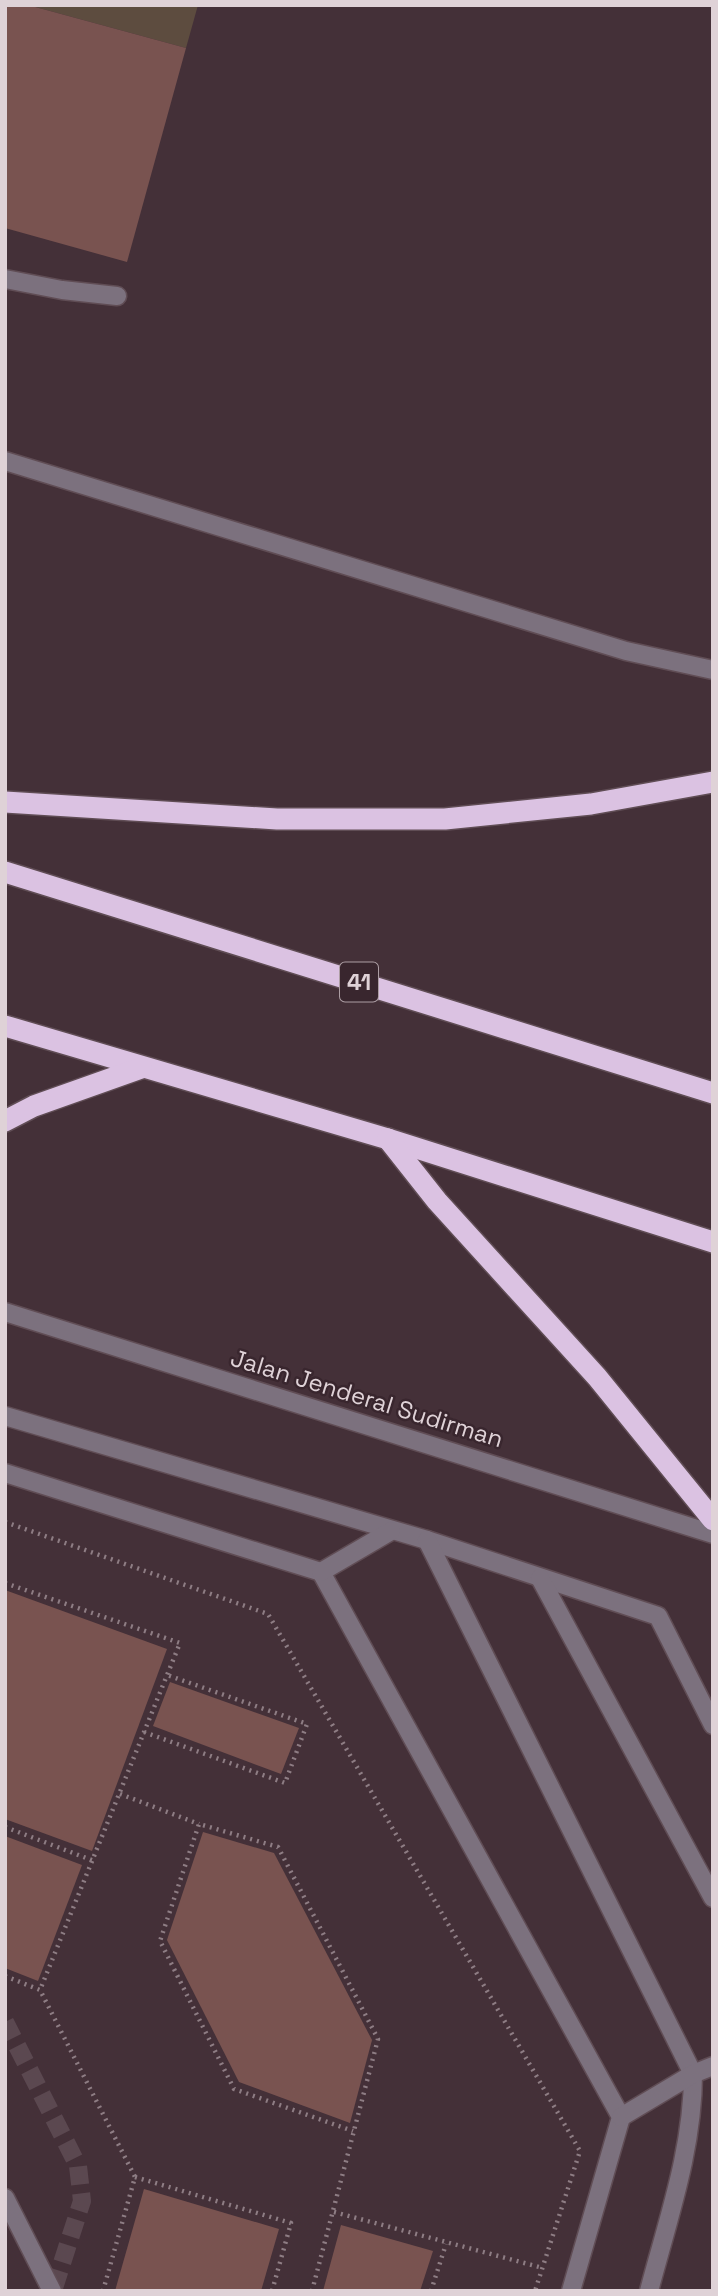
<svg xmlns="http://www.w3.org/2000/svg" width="718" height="2296" font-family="'Space Grotesk',sans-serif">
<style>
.green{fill:#5d4c3f}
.building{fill:#795350}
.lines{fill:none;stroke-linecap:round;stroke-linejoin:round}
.minor-tunnel{stroke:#5b4850;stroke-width:18;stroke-dasharray:18 9;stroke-linecap:butt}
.minor-casing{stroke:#604d55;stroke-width:21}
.highway-casing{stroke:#604d55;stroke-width:24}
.path{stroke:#8e7d84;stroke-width:4.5;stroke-dasharray:2 5;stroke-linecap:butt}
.minor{stroke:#7c717e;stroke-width:18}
.highway{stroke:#dbc2e2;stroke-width:21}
.labels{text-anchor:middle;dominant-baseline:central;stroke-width:5;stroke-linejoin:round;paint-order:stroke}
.shield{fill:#39262e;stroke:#ad9ea4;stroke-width:2}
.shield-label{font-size:23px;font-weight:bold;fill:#dfd2d7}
.street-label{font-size:24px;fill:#dfd2d7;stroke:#39262e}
</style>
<rect width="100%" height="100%" fill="#443038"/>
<!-- green -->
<path class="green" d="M28,5H198L186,48Z"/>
<!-- building -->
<g class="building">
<path d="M5,5H28L186,48L127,262L5,228Z"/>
<path d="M5,1590L167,1649L92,1851L5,1819Z"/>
<path d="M170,1682L299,1728L281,1774L153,1726Z"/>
<path d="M203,1832L274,1853L372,2040L350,2123L239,2082L167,1940Z"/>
<path d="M5,1836L82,1865L38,1981L5,1968Z"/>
<path d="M144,2189L279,2229L261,2291H115Z"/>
<path d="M341,2225L433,2251L420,2291H323Z"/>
</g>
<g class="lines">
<!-- minor-tunnel -->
<path class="minor-tunnel" d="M5,2022L78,2166L82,2201L53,2291"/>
<defs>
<g id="minor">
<path d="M5,279L62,290L117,296"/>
<path d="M5,461L626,651L713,670"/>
<path d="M5,1312L713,1534"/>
<path d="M5,1416L427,1540L658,1616L713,1725"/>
<path d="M5,1473L321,1572L621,2117L571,2291"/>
<path d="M427,1540L693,2074C693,2149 668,2219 649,2291"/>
<path d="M321,1572L391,1531"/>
<path d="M540,1578L713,1898"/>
<path d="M621,2117L693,2074L713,2066"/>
<path d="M5,2198L52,2291"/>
</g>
<g id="highway">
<path d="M5,802L277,819H445L591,804L713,782"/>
<path d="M5,872L713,1093"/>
<path d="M5,1026L388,1139L713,1242"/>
<path d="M5,1121L34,1106L141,1068"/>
<path d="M388,1139L437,1201L597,1377L713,1520"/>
</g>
</defs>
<!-- minor casing -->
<use href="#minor" class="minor-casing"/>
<!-- highway casing -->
<use href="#highway" class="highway-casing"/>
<!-- path -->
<g class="path">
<path d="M5,1522L268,1614L580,2151L535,2291"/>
<path d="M5,1583L180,1643L40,1990"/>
<path d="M144,1732L285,1783L307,1724L167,1675"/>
<path d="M120,1794L199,1824"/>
<path d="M5,1827L94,1861"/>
<path d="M5,1976L40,1990L135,2177L103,2291"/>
<path d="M135,2177L291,2223L272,2291"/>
<path d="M334,2212L543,2268"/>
<path d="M312,2291L378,2039L278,1847L199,1824L160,1941L234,2089L353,2131"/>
<path d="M431,2291L446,2244"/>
</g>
<!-- minor -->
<use href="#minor" class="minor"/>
<!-- highway -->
<use href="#highway" class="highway"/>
</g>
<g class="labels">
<!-- shield labels -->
<rect class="shield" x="340" y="962.5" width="38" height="39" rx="5"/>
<g class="shield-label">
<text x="359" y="982">41</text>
</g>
<!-- street labels -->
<g class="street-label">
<text transform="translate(367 1398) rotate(17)">Jalan Jenderal Sudirman</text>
</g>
</g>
<!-- border -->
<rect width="718" height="2296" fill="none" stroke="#dfd2d7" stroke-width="14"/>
</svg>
